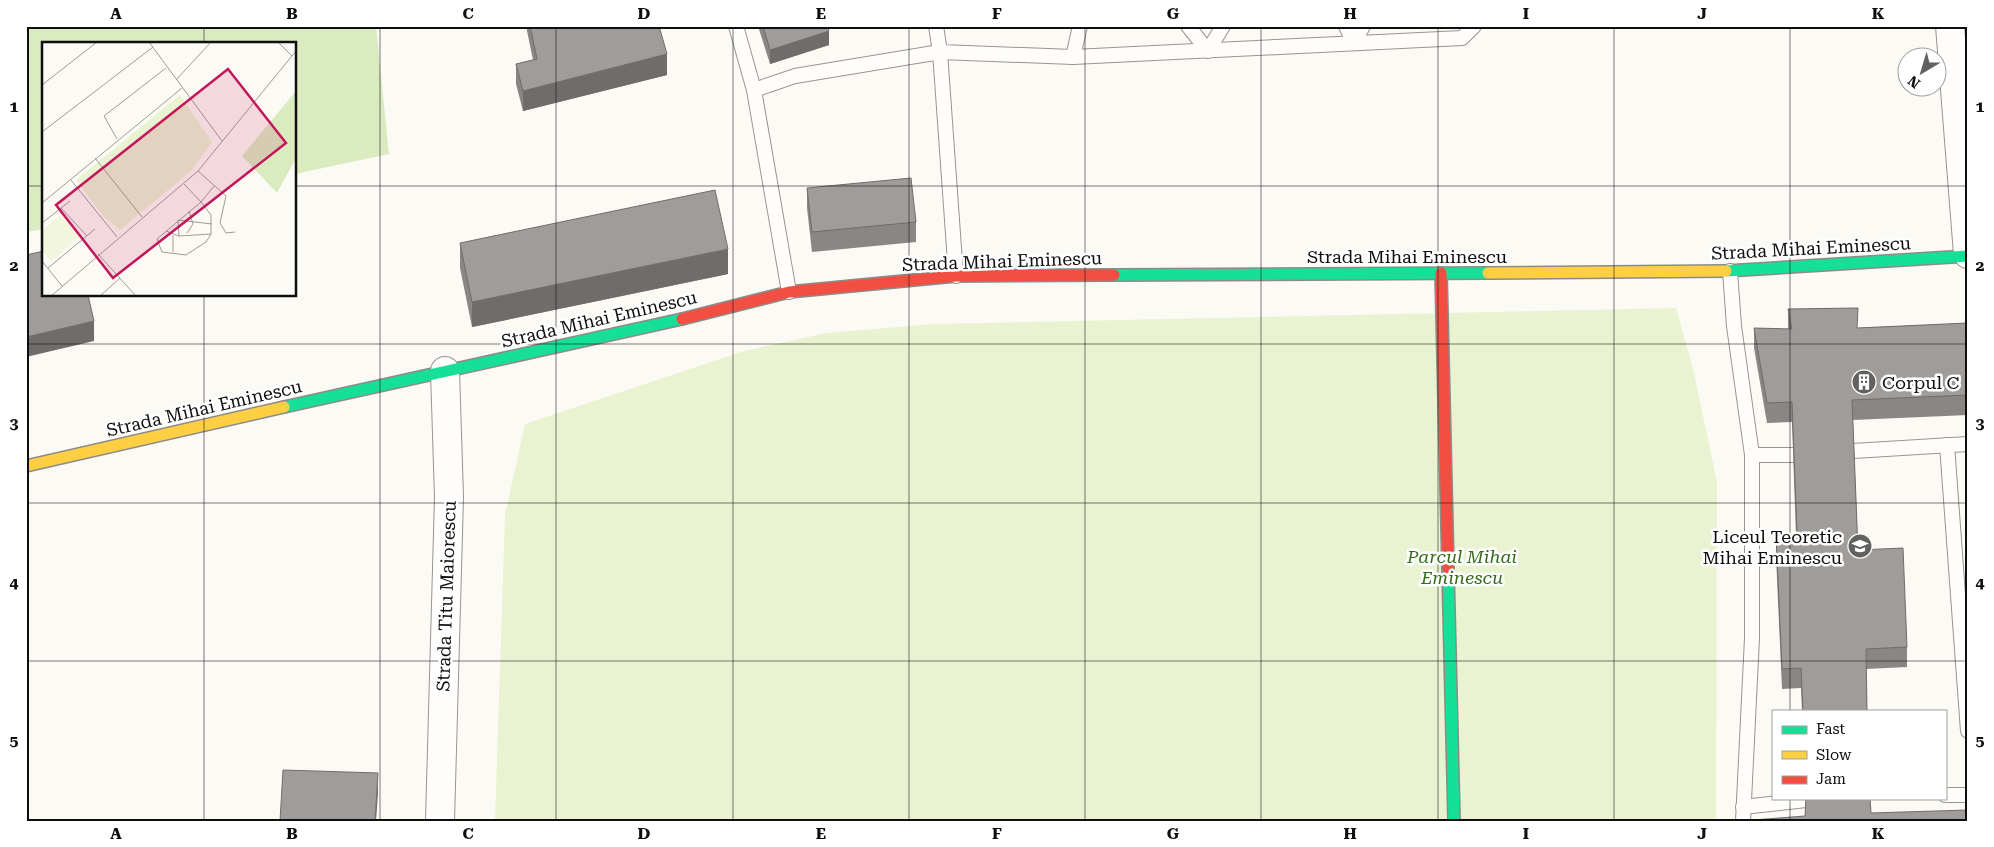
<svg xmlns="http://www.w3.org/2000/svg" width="1994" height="847" font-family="'Roboto Serif',serif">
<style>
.green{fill:#e9f3d2}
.forest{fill:#daebc0}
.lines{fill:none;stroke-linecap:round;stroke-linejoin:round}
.lane-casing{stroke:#969592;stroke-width:16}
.street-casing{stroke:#969592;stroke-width:30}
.fast-casing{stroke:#8c8b89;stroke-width:14}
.slow-casing{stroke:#8c8b89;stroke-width:14}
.jam-casing{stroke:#8c8b89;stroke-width:14}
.lane{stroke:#fffefd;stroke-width:14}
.street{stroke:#fffefd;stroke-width:28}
.fast{stroke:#16e098;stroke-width:11}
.slow{stroke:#ffcf43;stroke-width:11}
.jam{stroke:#f24e42;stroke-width:11}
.wall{fill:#898684}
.shaded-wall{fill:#6f6d6b}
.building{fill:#9f9c99;stroke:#6f6d6b}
.grid{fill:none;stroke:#0f0f0f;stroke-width:1;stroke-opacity:0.55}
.labels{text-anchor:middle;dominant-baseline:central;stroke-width:5;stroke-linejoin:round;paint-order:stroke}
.street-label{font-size:18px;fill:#0f0f0f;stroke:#fff}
.poi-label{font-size:18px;fill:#0f0f0f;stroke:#fff;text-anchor:start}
.park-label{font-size:18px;font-style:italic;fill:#346c1a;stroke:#fff}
.inset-road{fill:none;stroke:#9d9c98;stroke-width:1}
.view{fill:#c2185b;fill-opacity:0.15;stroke:#c2185b;stroke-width:2.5}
.inset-edge{fill:none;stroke:#0f0f0f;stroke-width:2.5}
.neatline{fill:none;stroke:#0f0f0f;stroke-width:2}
.grid-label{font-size:16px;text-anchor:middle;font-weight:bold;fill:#0f0f0f}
</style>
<rect width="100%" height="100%" fill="#fcfaf4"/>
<!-- green -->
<path class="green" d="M1676,308L1693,369L1717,482L1716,821H495L505,515L525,424L744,351L827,333L934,324Z"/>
<!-- forest -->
<path class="forest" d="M26,26H376L389,154L295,174V44H44V229L26,232Z"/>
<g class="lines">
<defs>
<g id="lane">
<path d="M736,26L754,90L789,292"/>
<path d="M936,26L940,52L1073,57L1462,38L1474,26"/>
<path d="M1188,26L1208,51L1223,26"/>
<path d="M1346,26L1354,43"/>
<path d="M1354,43L1363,26"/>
<path d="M1073,57L1080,26"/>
<path d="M754,90L795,76L940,52L956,276"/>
<path d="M1730,271L1734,326L1752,455V638L1743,821"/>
<path d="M1947,445L1968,731"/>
<path d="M1853,451L1968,444"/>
<path d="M1752,455H1793"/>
<path d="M1945,795H1968"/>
<path d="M1743,807L1806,800"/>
</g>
<g id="street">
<path d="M1950,26L1968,254"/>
<path d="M440,821L449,497L445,371"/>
</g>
<g id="fast">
<path d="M1726,271L1968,256"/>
<path d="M1114,275L1488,273"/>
<path d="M284,407L682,319"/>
<path d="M1448,569L1454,821"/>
</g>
<g id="slow">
<path d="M1488,273L1726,271"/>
<path d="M26,466L284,407"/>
</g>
<g id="jam">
<path d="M1441,273L1448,569"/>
<path d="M682,319L789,292L956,276L1114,275"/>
</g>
</defs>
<!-- lane casing -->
<use href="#lane" class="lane-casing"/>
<!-- street casing -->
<use href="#street" class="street-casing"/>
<!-- fast casing -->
<use href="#fast" class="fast-casing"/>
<!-- slow casing -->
<use href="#slow" class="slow-casing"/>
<!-- jam casing -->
<use href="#jam" class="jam-casing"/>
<!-- lane -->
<use href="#lane" class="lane"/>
<!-- street -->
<use href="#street" class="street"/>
<!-- fast -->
<use href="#fast" class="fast"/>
<!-- slow -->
<use href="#slow" class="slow"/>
<!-- jam -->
<use href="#jam" class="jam"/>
</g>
<!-- wall -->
<g class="wall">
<path d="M526,26H659L667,75L523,111L516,84V64L533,60Z"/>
<path d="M758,26H827L829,45L770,64Z"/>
<path d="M807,188L916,222V242L812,252L807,208Z"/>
<path d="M460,243L728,274L472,327L460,268Z"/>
<path d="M1788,309L1858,328L1968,323V415L1853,420L1858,550L1907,647V667L1866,669L1867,711H1802L1801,688L1782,689L1776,556V536L1796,535L1792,422L1767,423L1754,348V328L1788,329Z"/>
</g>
<!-- shaded-wall -->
<g class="shaded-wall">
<path d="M829,31V45L770,64V50Z"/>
<path d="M667,54V75L523,111V91Z"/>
<path d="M728,249V274L472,327V302Z"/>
<path d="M94,321V341L26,357V337Z"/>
<path d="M378,773V793L376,821H375Z"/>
</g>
<!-- building -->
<g class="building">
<path d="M530,26H659L667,54L523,91L516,64L537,59Z"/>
<path d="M763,26H827L829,31L770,50Z"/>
<path d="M911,178L916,222L812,232L807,188Z"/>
<path d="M715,190L728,249L472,302L460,243Z"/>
<path d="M44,251V295H88L94,321L26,337V255Z"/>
<path d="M1858,308L1857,328L1968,323V395L1852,400L1858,550L1903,548L1907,647L1866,649L1867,711H1803L1801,668L1782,669L1776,536L1797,535L1792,402L1767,403L1754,328L1792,329L1788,309Z"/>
<path d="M283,770L378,773L375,821H280Z"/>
<path d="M1806,798H1870L1871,813L1968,810V821H1753V820L1805,816Z"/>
</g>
<!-- grid -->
<path class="grid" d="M204,26V44M380,26V821M556,26V821M733,26V821M909,26V821M1085,26V821M1261,26V821M1438,26V821M1614,26V821M1790,26V711M26,186H44M295,186H1968M204,295V821M26,344H1968M26,503H1968M26,661H1968M1790,798V821"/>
<!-- icons -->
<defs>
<symbol id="building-disc" viewBox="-11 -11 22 22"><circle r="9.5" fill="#62615f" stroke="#fff"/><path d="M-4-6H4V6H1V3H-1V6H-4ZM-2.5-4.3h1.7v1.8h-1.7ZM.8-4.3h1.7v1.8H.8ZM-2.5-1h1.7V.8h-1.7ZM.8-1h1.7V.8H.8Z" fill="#fff"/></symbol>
<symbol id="school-disc" viewBox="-11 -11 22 22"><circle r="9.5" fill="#62615f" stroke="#fff"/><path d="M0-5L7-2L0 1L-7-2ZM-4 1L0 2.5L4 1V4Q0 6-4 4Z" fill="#fff"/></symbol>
</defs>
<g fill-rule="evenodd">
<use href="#building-disc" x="1850" y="368" width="28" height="28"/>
<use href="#school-disc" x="1846" y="532" width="28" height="28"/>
</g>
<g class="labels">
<!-- street labels -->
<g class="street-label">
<text transform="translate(1811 248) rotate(-3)">Strada Mihai Eminescu</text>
<text x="1407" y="256">Strada Mihai Eminescu</text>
<text transform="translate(1002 261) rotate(-2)">Strada Mihai Eminescu</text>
<text transform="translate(599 319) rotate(-13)">Strada Mihai Eminescu</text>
<text transform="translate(204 408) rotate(-13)">Strada Mihai Eminescu</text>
<text transform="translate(446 596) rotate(-88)">Strada Titu Maiorescu</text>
</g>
<!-- poi labels -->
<g class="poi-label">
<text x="1882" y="382">Corpul C</text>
<text x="1842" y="536" text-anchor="end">Liceul Teoretic<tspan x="1842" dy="21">Mihai Eminescu</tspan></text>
</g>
<!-- park labels -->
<g class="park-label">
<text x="1462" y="556">Parcul Mihai<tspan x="1462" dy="21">Eminescu</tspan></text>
</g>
</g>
<!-- overview -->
<g transform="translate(42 42)">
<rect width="254" height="254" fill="#fcfaf4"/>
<path d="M138,53L170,100L150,128L78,188L62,175L34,138Z" fill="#e9f3d2"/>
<path d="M254,49V116L235,151L200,114Z" fill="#daebc0"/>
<path d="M19,173L37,195L9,219L0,209V188Z" fill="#f2f6dc"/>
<path class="inset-road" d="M107,0L180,99M236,0L250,14M134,38L169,0M0,43L55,0M0,90L111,5M75,97L62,74L124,26M53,116L100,175M156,129L184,154L178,181L184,191L193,190M29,138L75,195M142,142L159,160L172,144M159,160L169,173V192L164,200L144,213L120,210L115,197ZM0,161L140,46M19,166L45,194M0,181L28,159M124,189L137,194L169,192M145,191L151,182L147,169M137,194L136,178L170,182M131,210V193M56,212L94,254M0,219L20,244M6,226L53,187M9,254L156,129L254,9M58,254L78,236"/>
<path class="view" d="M186,27L244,101L71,236L14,163Z"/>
<rect width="254" height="254" class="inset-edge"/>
</g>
<!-- border -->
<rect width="1994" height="847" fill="none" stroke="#ffffff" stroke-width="55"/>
<!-- legend -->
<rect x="1772" y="710" width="175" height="90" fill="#ffffff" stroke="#9f9f9f"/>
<rect x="1782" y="726" width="25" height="8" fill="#16e098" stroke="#9f9f9f"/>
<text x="1816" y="734" font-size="15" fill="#0f0f0f">Fast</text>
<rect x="1782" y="751" width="25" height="8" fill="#ffcf43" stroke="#9f9f9f"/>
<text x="1816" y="760" font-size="15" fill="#0f0f0f">Slow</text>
<rect x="1782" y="776" width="25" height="8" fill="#f24e42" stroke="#9f9f9f"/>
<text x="1816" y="784" font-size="15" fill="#0f0f0f">Jam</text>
<!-- north arrow -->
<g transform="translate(1922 72) rotate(218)"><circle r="24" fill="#ffffff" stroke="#9f9f9f"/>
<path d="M0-4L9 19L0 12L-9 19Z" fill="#62615f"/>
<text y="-8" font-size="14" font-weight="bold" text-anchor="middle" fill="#0f0f0f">N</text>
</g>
<rect x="28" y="28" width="1938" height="792" class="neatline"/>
<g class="grid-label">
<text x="116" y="19">A</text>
<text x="292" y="19">B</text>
<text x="468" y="19">C</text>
<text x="644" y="19">D</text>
<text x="821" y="19">E</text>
<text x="997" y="19">F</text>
<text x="1173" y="19">G</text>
<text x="1350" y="19">H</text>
<text x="1526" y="19">I</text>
<text x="1702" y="19">J</text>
<text x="1878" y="19">K</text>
<text x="14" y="112">1</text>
<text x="1980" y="112">1</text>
<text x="14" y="271">2</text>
<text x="1980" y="271">2</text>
<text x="14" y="429">3</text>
<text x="1980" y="429">3</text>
<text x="14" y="588">4</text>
<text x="1980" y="588">4</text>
<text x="14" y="746">5</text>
<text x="1980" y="746">5</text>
<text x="116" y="839">A</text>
<text x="292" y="839">B</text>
<text x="468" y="839">C</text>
<text x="644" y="839">D</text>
<text x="821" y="839">E</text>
<text x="997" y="839">F</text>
<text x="1173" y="839">G</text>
<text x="1350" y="839">H</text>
<text x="1526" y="839">I</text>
<text x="1702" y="839">J</text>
<text x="1878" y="839">K</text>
</g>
</svg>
